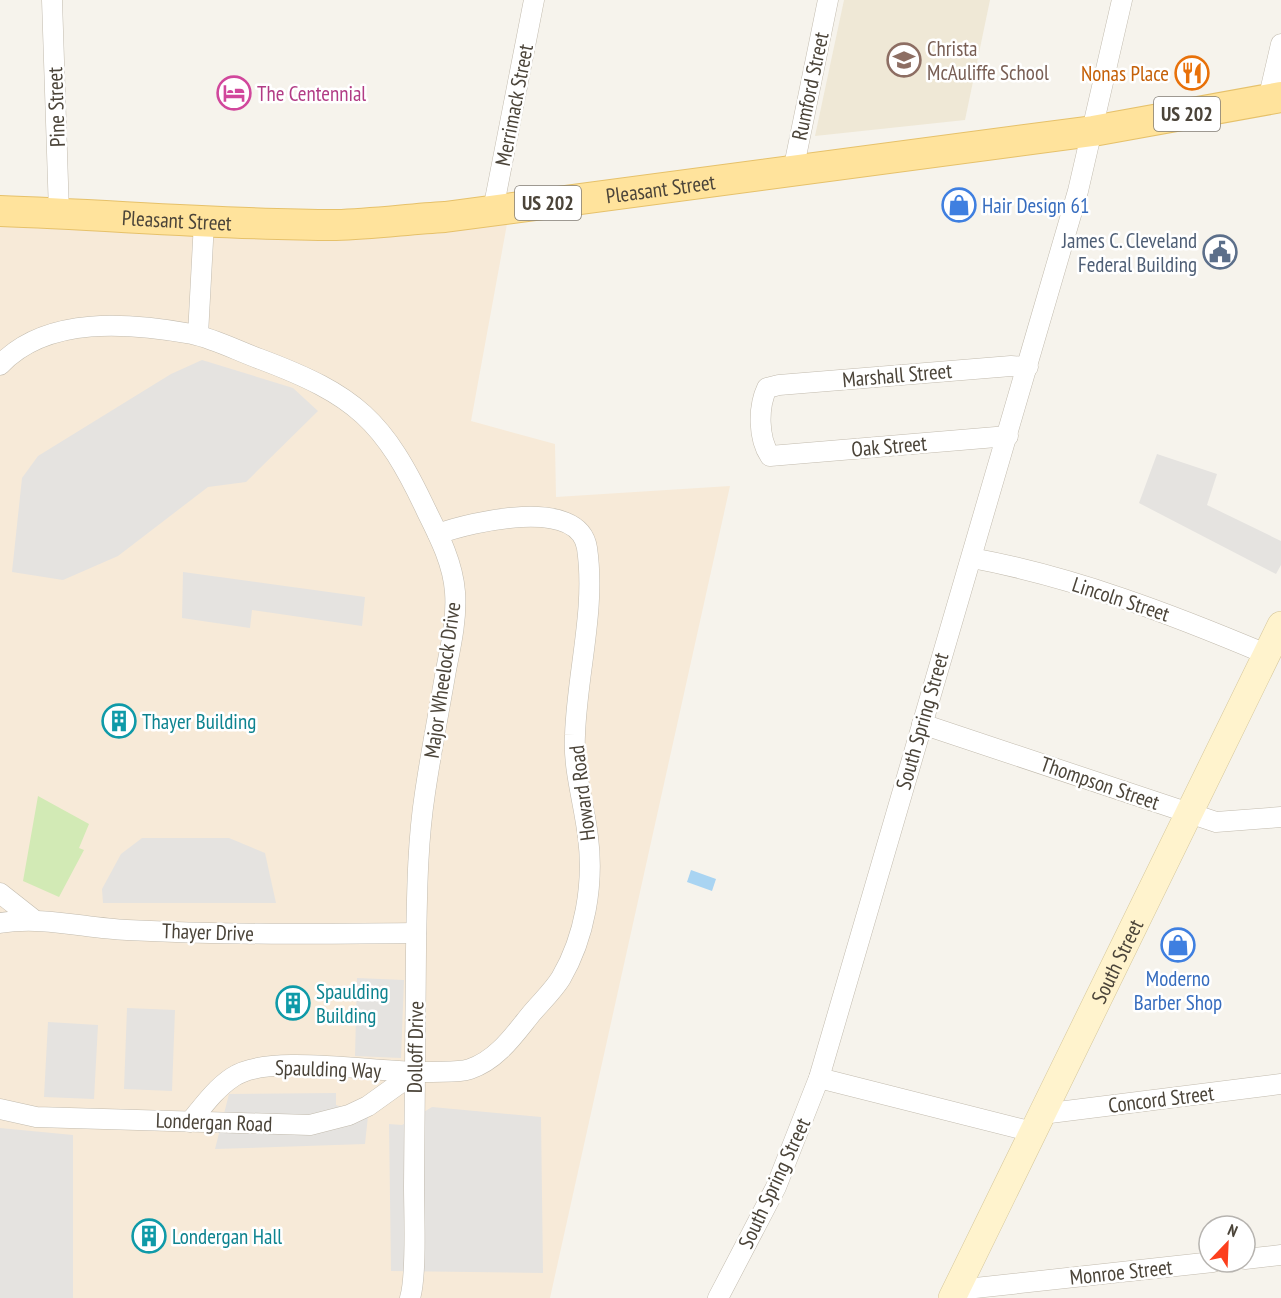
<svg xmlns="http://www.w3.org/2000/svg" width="1281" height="1298" font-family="'PT Sans Narrow',sans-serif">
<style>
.commercial{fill:#f7ead8}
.education{fill:#efe8d6}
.green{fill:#d2eab5}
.parking{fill:#e5e3e0}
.water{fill:#a9d4f2}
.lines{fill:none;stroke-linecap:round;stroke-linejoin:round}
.street-casing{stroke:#c2bbae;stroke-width:21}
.secondary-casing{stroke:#d6c79b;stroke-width:28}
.primary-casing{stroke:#e6c16a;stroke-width:32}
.street{stroke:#fff;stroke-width:20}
.secondary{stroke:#fff3cd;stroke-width:27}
.primary{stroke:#ffe39c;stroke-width:30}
.labels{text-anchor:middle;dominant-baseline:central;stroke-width:5;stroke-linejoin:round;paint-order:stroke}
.shield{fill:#fff;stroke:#817c74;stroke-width:1.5}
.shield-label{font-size:20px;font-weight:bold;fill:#4b4439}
.education-label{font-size:21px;fill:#785e54;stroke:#fff;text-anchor:start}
.food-label{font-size:21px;fill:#c56008;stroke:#fff;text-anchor:end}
.street-label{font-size:21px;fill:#4b4439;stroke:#fff}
.hotel-label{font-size:21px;fill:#b23c85;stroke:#fff;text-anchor:start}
.shop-label{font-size:21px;fill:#366cbe;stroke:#fff;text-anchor:start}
.service-label{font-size:21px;fill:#4e5e75;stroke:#fff;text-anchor:end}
.culture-label{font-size:21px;fill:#0d838f;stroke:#fff;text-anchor:start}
</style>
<rect width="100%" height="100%" fill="#f6f3ec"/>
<!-- commercial -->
<path class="commercial" d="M0,224L425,233L507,224L471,421L555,444L556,497L730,486L550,1298H0Z"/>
<!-- education -->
<path class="education" d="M844,0H990L965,120L815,136Z"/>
<!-- green -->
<path class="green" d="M38,796L89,824L79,848L84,850L59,897L23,881Z"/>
<!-- parking -->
<g class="parking">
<path d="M202,360L293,388L318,411L246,482L208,487L118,556L63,580L12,572L22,478L38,456L171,374Z"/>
<path d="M1157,454L1217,474L1207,505L1281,541V565L1276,574L1139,503Z"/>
<path d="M183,572L365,597L362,626L252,610L250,628L182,618Z"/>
<path d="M142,838H229L265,853L276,903H103L102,889L121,854Z"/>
<path d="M357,978L404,980L401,1058L355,1056Z"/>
<path d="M127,1008L175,1010L172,1091L124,1089Z"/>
<path d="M48,1022L98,1025L94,1099L44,1097Z"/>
<path d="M336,1093V1105L368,1116L365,1144L215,1149L229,1094Z"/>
<path d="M432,1107L541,1117L543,1273L391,1271L389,1124L402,1125Z"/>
<path d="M0,1128L73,1135V1298H0Z"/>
</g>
<!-- water -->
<path class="water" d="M691,870L716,879L712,891L687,882Z"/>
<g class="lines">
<defs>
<g id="street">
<path d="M52,0L59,213"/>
<path d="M1268,100L1281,44"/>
<path d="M793,171L828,0"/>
<path d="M493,210L534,0"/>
<path d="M198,335L204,222"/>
<path d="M0,365C47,315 130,323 192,334C215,339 238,351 260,359C356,395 384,420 427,512C440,538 453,564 455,592C457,618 451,645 446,670C439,711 431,752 425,793C417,845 417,899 416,950C415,1029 414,1108 414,1187C414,1213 417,1275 410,1298"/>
<path d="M1008,436L770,456C758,438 758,407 767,388L779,385L1011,366L1028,367"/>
<path d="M972,558C1074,577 1171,614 1266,654"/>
<path d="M922,724L1216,822L1281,817"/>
<path d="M0,893L33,919"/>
<path d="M0,923C43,916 84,928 127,930C224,935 320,934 416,933"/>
<path d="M819,1078L1033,1132"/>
<path d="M0,1109L36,1117L310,1125L349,1115L368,1106L414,1073"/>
<path d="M1042,1114L1281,1084"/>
<path d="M190,1122C203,1106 216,1088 233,1077C269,1052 382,1074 429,1072C442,1071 458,1073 470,1069C497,1060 514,1035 531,1014C541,1002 553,991 561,978C585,937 594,884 588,837C584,802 573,770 575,735C577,673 596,609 587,548C579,496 471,522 438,534"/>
<path d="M1245,1259L1281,1255"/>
<path d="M957,1290L1213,1262"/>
<path d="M718,1298L776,1187L819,1078L1078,191L1122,0"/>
</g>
<g id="secondary">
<path id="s1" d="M952,1298L1281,625"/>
</g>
<g id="primary">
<path id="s2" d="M0,211C112,215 224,225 336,225C373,224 409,219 445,217L1093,131L1281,97"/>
</g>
</defs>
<!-- street casing -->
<use href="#street" class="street-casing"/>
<!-- secondary casing -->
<use href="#secondary" class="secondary-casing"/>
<!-- primary casing -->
<use href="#primary" class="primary-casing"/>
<!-- street -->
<use href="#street" class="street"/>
<!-- secondary -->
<use href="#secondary" class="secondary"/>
<!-- primary -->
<use href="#primary" class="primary"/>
</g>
<!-- icons -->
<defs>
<symbol id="school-ring" viewBox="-11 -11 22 22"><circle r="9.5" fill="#fff" stroke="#8d6e63" stroke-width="1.5"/><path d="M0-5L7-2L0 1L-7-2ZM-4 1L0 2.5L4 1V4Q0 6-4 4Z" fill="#8d6e63"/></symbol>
<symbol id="restaurant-ring" viewBox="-11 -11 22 22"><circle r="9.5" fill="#fff" stroke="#e8710a" stroke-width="1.5"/><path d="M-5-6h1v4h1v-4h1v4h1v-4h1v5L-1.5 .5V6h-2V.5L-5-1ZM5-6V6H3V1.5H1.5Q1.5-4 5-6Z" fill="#e8710a"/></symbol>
<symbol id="hotel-ring" viewBox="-11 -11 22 22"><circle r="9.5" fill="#fff" stroke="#d1479c" stroke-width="1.5"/><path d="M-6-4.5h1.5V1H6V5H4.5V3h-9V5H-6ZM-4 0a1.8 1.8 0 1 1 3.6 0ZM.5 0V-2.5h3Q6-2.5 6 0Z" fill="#d1479c"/></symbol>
<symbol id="shop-ring" viewBox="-11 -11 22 22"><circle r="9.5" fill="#fff" stroke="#3f7fe0" stroke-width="1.5"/><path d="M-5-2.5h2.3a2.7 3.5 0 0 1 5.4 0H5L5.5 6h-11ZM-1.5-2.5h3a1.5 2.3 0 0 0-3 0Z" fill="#3f7fe0"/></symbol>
<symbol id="civic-ring" viewBox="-11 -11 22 22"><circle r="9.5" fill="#fff" stroke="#5c6f8a" stroke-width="1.5"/><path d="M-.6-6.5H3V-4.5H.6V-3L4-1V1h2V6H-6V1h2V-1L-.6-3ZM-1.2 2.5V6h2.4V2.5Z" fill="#5c6f8a"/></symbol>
<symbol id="building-ring" viewBox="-11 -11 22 22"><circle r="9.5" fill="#fff" stroke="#0f9aa8" stroke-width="1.5"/><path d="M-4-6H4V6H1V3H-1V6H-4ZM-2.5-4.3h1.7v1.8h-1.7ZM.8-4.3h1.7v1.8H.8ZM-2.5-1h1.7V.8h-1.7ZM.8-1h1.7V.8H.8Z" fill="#0f9aa8"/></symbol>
</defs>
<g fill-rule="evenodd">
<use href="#school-ring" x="885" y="41" width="38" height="38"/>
<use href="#restaurant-ring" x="1173" y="54" width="38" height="38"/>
<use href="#hotel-ring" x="215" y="74" width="38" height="38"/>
<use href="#shop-ring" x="940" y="186" width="38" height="38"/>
<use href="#civic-ring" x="1201" y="233" width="38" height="38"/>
<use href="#building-ring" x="100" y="702" width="38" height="38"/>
<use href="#shop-ring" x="1159" y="926" width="38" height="38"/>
<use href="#building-ring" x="274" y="984" width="38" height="38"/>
<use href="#building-ring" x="130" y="1217" width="38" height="38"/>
</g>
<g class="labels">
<!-- shield labels -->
<g class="shield">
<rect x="1154" y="97" width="66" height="34" rx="4.5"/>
<rect x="515" y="186" width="66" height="34" rx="4.5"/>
</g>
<g class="shield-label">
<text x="1187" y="114">US 202</text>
<text x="548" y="203">US 202</text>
</g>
<!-- education labels -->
<g class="education-label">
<text x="927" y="48">Christa<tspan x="927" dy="24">McAuliffe School</tspan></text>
</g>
<!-- food labels -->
<g class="food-label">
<text x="1169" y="73">Nonas Place</text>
</g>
<!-- street labels -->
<g class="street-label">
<text transform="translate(810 86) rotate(-78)">Rumford Street</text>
<text transform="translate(514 105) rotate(-79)">Merrimack Street</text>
<text transform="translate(56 107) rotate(-92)">Pine Street</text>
<text stroke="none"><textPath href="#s2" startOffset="663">Pleasant Street</textPath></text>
<text stroke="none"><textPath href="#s2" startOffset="177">Pleasant Street</textPath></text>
<text transform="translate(897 375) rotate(-5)">Marshall Street</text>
<text transform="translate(889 446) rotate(-5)">Oak Street</text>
<text transform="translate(1121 599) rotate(18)">Lincoln Street</text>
<text transform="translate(442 680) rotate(-82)">Major Wheelock Drive</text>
<text transform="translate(922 721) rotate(-74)">South Spring Street</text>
<text transform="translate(1100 783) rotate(19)">Thompson Street</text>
<text transform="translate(582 793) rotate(-97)">Howard Road</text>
<text transform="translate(208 932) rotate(2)">Thayer Drive</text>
<text stroke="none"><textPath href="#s1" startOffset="375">South Street</textPath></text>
<text transform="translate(415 1047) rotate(-89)">Dolloff Drive</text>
<text transform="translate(328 1069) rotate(2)">Spaulding Way</text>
<text transform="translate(1161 1099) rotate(-7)">Concord Street</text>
<text transform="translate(214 1122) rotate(2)">Londergan Road</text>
<text transform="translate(774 1183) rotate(-65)">South Spring Street</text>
<text transform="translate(1121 1272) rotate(-6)">Monroe Street</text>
</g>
<!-- hotel labels -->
<g class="hotel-label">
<text x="257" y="93">The Centennial</text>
</g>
<!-- shop labels -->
<g class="shop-label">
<text x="982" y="205">Hair Design 61</text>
<text x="1178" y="978" text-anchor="middle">Moderno<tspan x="1178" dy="24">Barber Shop</tspan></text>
</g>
<!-- service labels -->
<g class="service-label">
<text x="1197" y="240">James C. Cleveland<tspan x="1197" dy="24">Federal Building</tspan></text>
</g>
<!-- culture labels -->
<g class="culture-label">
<text x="142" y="721">Thayer Building</text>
<text x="316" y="991">Spaulding<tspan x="316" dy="24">Building</tspan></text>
<text x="172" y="1236">Londergan Hall</text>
</g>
</g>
<!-- north arrow -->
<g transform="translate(1227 1244) rotate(23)"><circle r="28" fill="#ffffff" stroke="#b7b4b0" stroke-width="1.5"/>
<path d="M0-4.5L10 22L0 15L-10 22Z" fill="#fc3f1d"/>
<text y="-9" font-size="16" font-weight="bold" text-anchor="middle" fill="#4b4439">N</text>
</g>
</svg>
